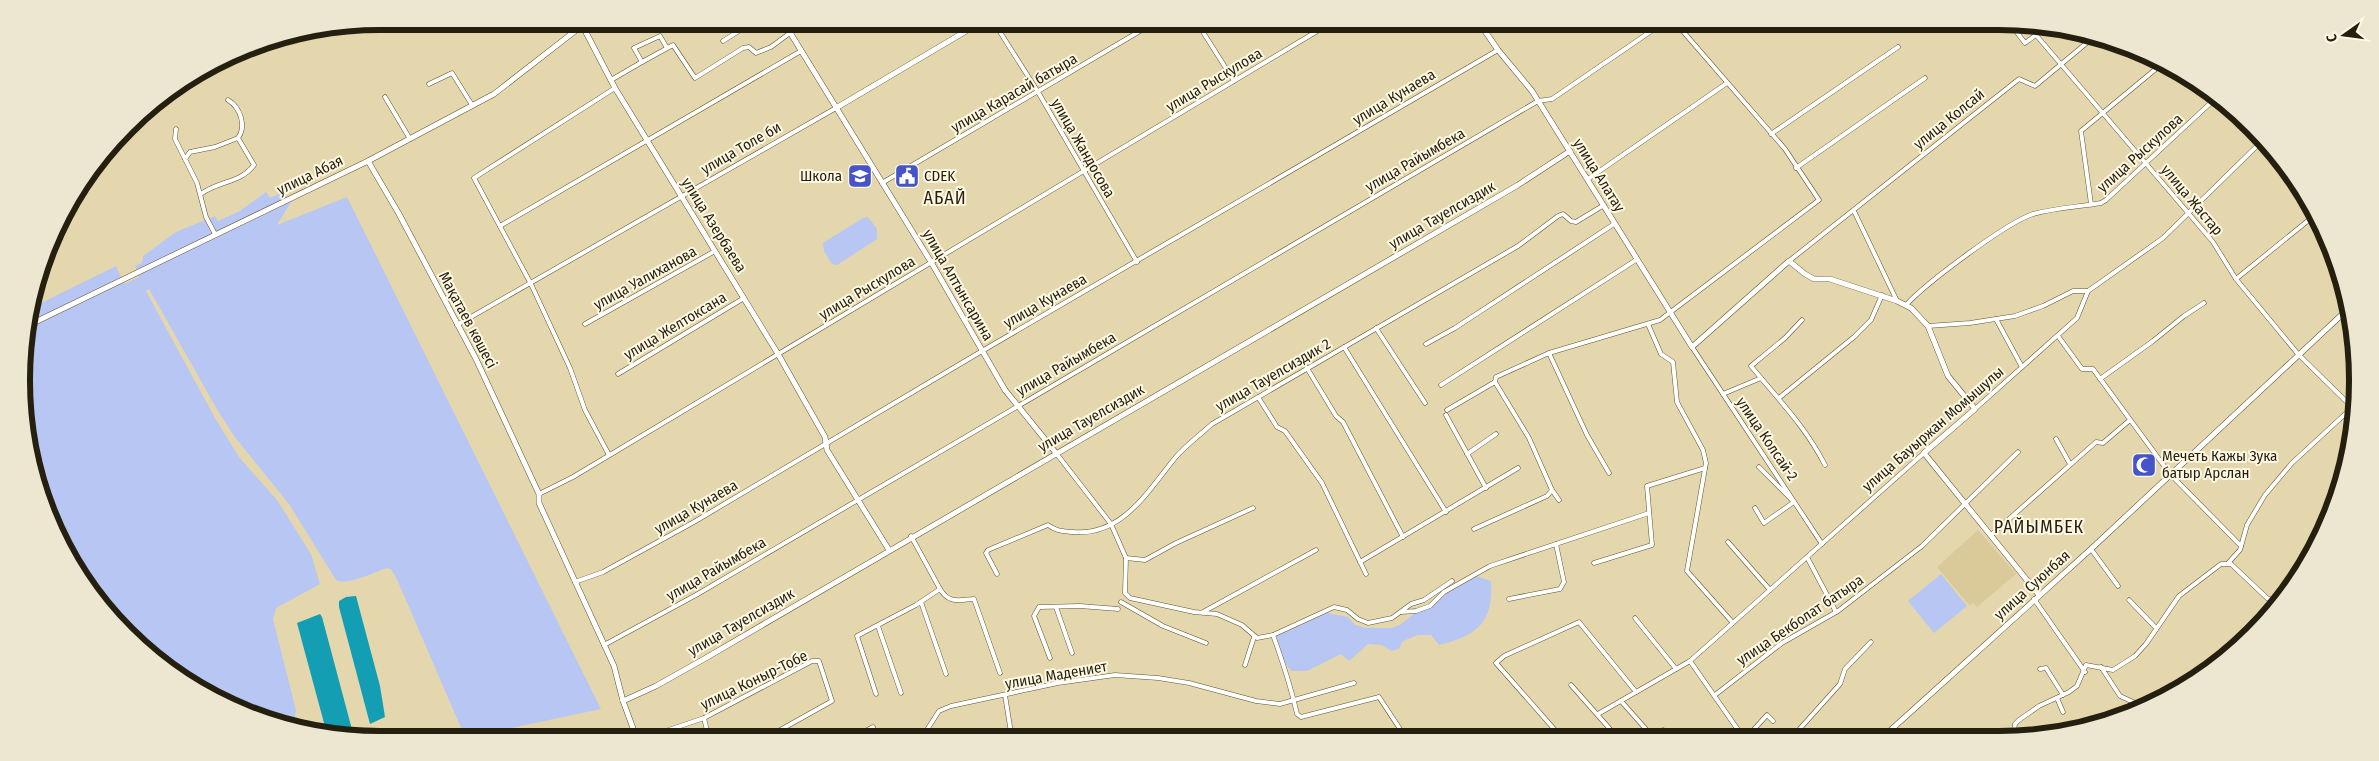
<svg xmlns="http://www.w3.org/2000/svg" width="2379" height="761" font-family="'Fira Sans Condensed',sans-serif">
<style>
.built{fill:#daca99}
.green{fill:#b8c6f4}
.water{fill:#139eb4}
.lines{fill:none;stroke-linecap:round;stroke-linejoin:round}
.street-casing{stroke:#5f542e;stroke-width:5}
.secondary-casing{stroke:#5f542e;stroke-width:6}
.street{stroke:#fff;stroke-width:4}
.secondary{stroke:#fff;stroke-width:5}
.labels{text-anchor:middle;dominant-baseline:central;stroke-width:4;stroke-linejoin:round;paint-order:stroke}
.street-label{font-size:15px;fill:#241f0f;stroke:#fff8e3}
.poi-label{font-size:15px;fill:#241f0f;stroke:#fff8e3;text-anchor:start}
.quarter-label{font-size:18px;letter-spacing:1px;fill:#241f0f;stroke:#fff8e3}
.rim{fill:none;stroke:#241f0f;stroke-width:6}
</style>
<rect width="100%" height="100%" fill="#e4d7ad"/>
<!-- built -->
<path class="built" d="M1978,530L2016,574L1977,607L1973,603L1970,606L1937,567Z"/>
<!-- green -->
<g class="green">
<path d="M266,192L270,198L283,192L291,202L277,225L347,197L601,709L478,735L462,730L396,577L391,569L387,568C375,572 347,586 336,580L289,504L234,436L218,411L149,289L146,291L215,418L239,457L277,500L311,554L320,584L276,608L273,619L296,710L293,728L243,713L181,679L127,635L82,580L33,473L22,404L24,334L33,307L116,266L124,284L139,277L135,266L142,263L143,256L176,232L215,216L218,221L240,211Z"/>
<path d="M868,217L877,229V239L837,265L832,264L824,251L823,243L863,218Z"/>
<path d="M1941,574L1967,606L1934,633L1908,601Z"/>
<path d="M1476,576L1491,581C1494,623 1476,636 1439,645L1431,635H1418L1403,641L1399,649L1391,651L1382,645L1368,644L1349,661L1341,654L1307,671H1292C1281,662 1282,649 1276,636L1327,613L1348,617L1355,625L1366,628H1391L1400,625L1415,613L1435,604L1447,593Z"/>
</g>
<!-- water -->
<g class="water">
<path d="M356,596L380,686L385,717L370,724L339,607V601L346,597Z"/>
<path d="M320,614L322,617L354,737L327,734L297,623Z"/>
</g>
<g class="lines">
<defs>
<g id="street">
<path d="M993,21L1038,92L1137,262"/>
<path d="M1196,21L1234,81"/>
<path d="M2009,22L2025,43L2036,35"/>
<path d="M2033,25L2036,35L2213,242L2236,279L2298,354L2355,410"/>
<path d="M742,29L756,21"/>
<path d="M723,41L742,29L738,21"/>
<path d="M667,48L660,36L634,48L642,62L673,45L695,78L743,48L749,47L756,53L771,47L790,33"/>
<path d="M611,80L642,62"/>
<path d="M429,84L452,73L472,105"/>
<path d="M385,97L410,139"/>
<path d="M176,129L175,139L197,183L206,217L215,234"/>
<path d="M1771,134L1898,47"/>
<path d="M185,159L190,152L215,147L238,138C247,126 240,107 228,100"/>
<path d="M1796,168L1925,78"/>
<path d="M1588,179L1727,83"/>
<path d="M882,183L1157,21"/>
<path d="M201,194C218,181 241,183 254,165L238,138"/>
<path d="M2091,204L2081,131L2163,63"/>
<path d="M1854,211L1897,301"/>
<path d="M500,226L801,51"/>
<path d="M1789,261L2019,79L2035,86L2095,36"/>
<path d="M2236,279L2315,215"/>
<path d="M1906,305C1926,283 2006,223 2033,214C2055,208 2078,207 2101,203L2106,200L2217,97"/>
<path d="M1996,319L2022,367"/>
<path d="M1802,320L1785,338L1751,366C1777,398 1806,427 1825,465"/>
<path d="M585,324L715,251"/>
<path d="M1648,324L1661,354L1673,362L1677,402L1703,450L1706,463L1687,571L1733,623"/>
<path d="M457,325L836,108"/>
<path d="M1928,326L1970,323L2015,316L2043,306L2073,291H2088"/>
<path d="M1376,328L1425,403"/>
<path d="M2058,336L2082,369H2093L2170,474L2241,546"/>
<path d="M1426,344L1455,328L1614,224"/>
<path d="M1344,347L1446,512"/>
<path d="M1692,347L1822,544"/>
<path d="M1549,353L1587,435L1609,473"/>
<path d="M1307,368L1336,416L1343,422L1403,537"/>
<path d="M618,374L744,298"/>
<path d="M2100,379L2153,341L2184,316L2204,303"/>
<path d="M1441,385L1636,260"/>
<path d="M1723,394L1761,378"/>
<path d="M1258,397L1277,427L1285,431L1322,483L1366,574"/>
<path d="M1779,398L1854,337L1871,320L1882,295"/>
<path d="M1975,409L2077,318L2088,291L2163,238L2263,140"/>
<path d="M1447,410L1495,382"/>
<path d="M1446,415L1486,488"/>
<path d="M2056,439L2070,464"/>
<path d="M1056,453L1111,524L1126,558L1125,593L1130,598L1194,612L1217,614L1242,625L1257,638L1273,635L1334,607L1347,610L1358,619L1368,623L1392,618L1411,604L1424,600L1452,581"/>
<path d="M1467,454L1496,434"/>
<path d="M609,455L585,410L570,368L531,284L474,178L615,88"/>
<path d="M539,494L573,477L1334,21"/>
<path d="M1559,500L1552,490L1529,438L1495,382L1496,377L1549,353L1660,320L1819,200L1785,149L1674,21"/>
<path d="M1755,508L1764,523L1794,502L1759,467"/>
<path d="M1474,529L1547,496L1552,490"/>
<path d="M1991,535L2096,442L2103,443L2130,420"/>
<path d="M1728,542L1770,590"/>
<path d="M2091,549L2118,586"/>
<path d="M1807,557L1836,612"/>
<path d="M1126,558L1145,560L1176,543L1253,508"/>
<path d="M1360,562L1518,468"/>
<path d="M2229,562L2240,550L2247,525L2265,495L2292,463L2355,405"/>
<path d="M1594,563L1652,545L1647,486L1705,468"/>
<path d="M997,574L986,553L988,550L1048,525C1056,531 1062,531 1072,532C1122,537 1148,491 1175,458C1186,445 1200,435 1212,424L1518,246L1558,216L1563,214L1571,221L1576,222L1604,205"/>
<path d="M575,582L603,572L694,522L982,351L1498,50"/>
<path d="M940,589C949,604 959,600 974,599L1000,673"/>
<path d="M1509,599L1560,589L1564,582L1556,544"/>
<path d="M2034,599L2085,672"/>
<path d="M2129,600L2156,628"/>
<path d="M921,602L946,674"/>
<path d="M1121,602L1163,626L1206,643"/>
<path d="M1056,607L1072,653"/>
<path d="M1203,612L1316,550"/>
<path d="M1401,612L1416,611L1430,606L1444,592L1490,566L1649,513"/>
<path d="M1635,618L1676,669"/>
<path d="M878,626L901,693"/>
<path d="M1273,635C1282,660 1291,687 1297,714L1301,717L1379,697L1406,738"/>
<path d="M604,645L696,595L1538,101L1552,99L1666,21"/>
<path d="M1050,658L1034,616L1039,607L1080,606L1118,609"/>
<path d="M1690,661L1743,737"/>
<path d="M1245,665L1254,637"/>
<path d="M2101,667L2120,696L2144,707"/>
<path d="M2040,669L2046,668L2063,695"/>
<path d="M1571,685L1617,737"/>
<path d="M876,694L857,636L916,605L940,589L911,536"/>
<path d="M1005,695L1012,739"/>
<path d="M1715,695L1782,643L1838,611L1922,546L2018,452"/>
<path d="M2057,698L2063,712"/>
<path d="M1621,701L1652,736L1663,730"/>
<path d="M1598,714L1690,661L1924,453"/>
<path d="M704,718L709,739"/>
<path d="M1747,737L1767,715L1773,721"/>
<path d="M1788,737L1796,733L1840,684L1845,669L1871,642"/>
<path d="M2013,737L2015,724L2019,720L2039,706L2069,692L2077,686L2086,665L2113,670L2135,656L2146,644L2179,596L2221,564H2231L2267,598L2275,602"/>
<path d="M1562,738L1496,663L1504,656L1579,622L1636,692"/>
<path d="M642,739L704,718L812,661H819L832,701L764,739"/>
<path d="M851,739L873,727"/>
<path d="M921,739L939,711L951,706L1058,683L1115,675L1158,678L1189,683L1256,701L1280,704L1354,683"/>
</g>
<g id="secondary">
<path d="M580,21L615,88L778,354L825,437L827,450L889,550"/>
<path d="M783,21L931,262L1005,390L1056,453"/>
<path d="M1478,21L1498,50L1532,91L1692,347L1789,261L1805,274L1814,279H1830L1897,301L1911,308L1928,326L1948,376L1975,409L1924,453L2039,595"/>
<path d="M836,108L983,21"/>
<path d="M368,161L399,214L476,359L539,494V503L614,666L623,701L637,739"/>
<path d="M27,326L368,161L494,94L588,21"/>
<path d="M623,701L656,686L704,659L1518,185L1570,151"/>
<path d="M1883,737L2091,549L2350,307"/>
</g>
</defs>
<!-- street casing -->
<use href="#street" class="street-casing"/>
<!-- secondary casing -->
<use href="#secondary" class="secondary-casing"/>
<!-- street -->
<use href="#street" class="street"/>
<!-- secondary -->
<use href="#secondary" class="secondary"/>
</g>
<!-- icons -->
<defs>
<symbol id="school-square" viewBox="-11 -11 22 22"><rect x="-9" y="-9" width="18" height="18" rx="4" fill="#4554c9" stroke="#fff8e3"/><path d="M0-5L7-2L0 1L-7-2ZM-4 1L0 2.5L4 1V4Q0 6-4 4Z" fill="#fff"/></symbol>
<symbol id="civic-square" viewBox="-11 -11 22 22"><rect x="-9" y="-9" width="18" height="18" rx="4" fill="#4554c9" stroke="#fff8e3"/><path d="M-.6-6.5H3V-4.5H.6V-3L4-1V1h2V6H-6V1h2V-1L-.6-3ZM-1.2 2.5V6h2.4V2.5Z" fill="#fff"/></symbol>
<symbol id="mosque-square" viewBox="-11 -11 22 22"><rect x="-9" y="-9" width="18" height="18" rx="4" fill="#4554c9" stroke="#fff8e3"/><path d="M3.5-4.9A6 6 0 1 0 3.5 4.9A5 5 0 1 1 3.5-4.9Z" fill="#fff"/></symbol>
</defs>
<g fill-rule="evenodd">
<use href="#school-square" x="846" y="162" width="28" height="28"/>
<use href="#civic-square" x="893" y="162" width="28" height="28"/>
<use href="#mosque-square" x="2130" y="451" width="28" height="28"/>
</g>
<g class="labels">
<!-- street labels -->
<g class="street-label">
<text transform="translate(1214 80) rotate(-31)">улица Рыскулова</text>
<text transform="translate(1014 93) rotate(-30)">улица Карасай батыра</text>
<text transform="translate(1394 97) rotate(-31)">улица Кунаева</text>
<text transform="translate(1949 119) rotate(-39)">улица Колсай</text>
<text transform="translate(741 148) rotate(-30)">улица Толе би</text>
<text transform="translate(1083 148) rotate(60)">улица Жандосова</text>
<text transform="translate(2140 153) rotate(-42)">улица Рыскулова</text>
<text transform="translate(1415 160) rotate(-30)">улица Райымбека</text>
<text transform="translate(310 175) rotate(-26)">улица Абая</text>
<text transform="translate(1599 175) rotate(58)">улица Алатау</text>
<text transform="translate(2192 200) rotate(50)">улица Жастар</text>
<text transform="translate(1442 215) rotate(-30)">улица Тауелсиздик</text>
<text transform="translate(714 225) rotate(58)">улица Азербаева</text>
<text transform="translate(645 278) rotate(-29)">улица Уалиханова</text>
<text transform="translate(958 285) rotate(60)">улица Алтынсарина</text>
<text transform="translate(867 288) rotate(-31)">улица Рыскулова</text>
<text transform="translate(1045 301) rotate(-30)">улица Кунаева</text>
<text transform="translate(468 320) rotate(62)">Мақатаев көшесі</text>
<text transform="translate(675 326) rotate(-31)">улица Желтоксана</text>
<text transform="translate(1066 364) rotate(-30)">улица Райымбека</text>
<text transform="translate(1273 375) rotate(-30)">улица Тауелсиздик 2</text>
<text transform="translate(1091 418) rotate(-30)">улица Тауелсиздик</text>
<text transform="translate(1933 429) rotate(-41)">улица Бауыржан Момышулы</text>
<text transform="translate(1767 439) rotate(56)">улица Колсай-2</text>
<text transform="translate(696 507) rotate(-30)">улица Кунаева</text>
<text transform="translate(716 569) rotate(-30)">улица Райымбека</text>
<text transform="translate(2032 585) rotate(-42)">улица Суюнбая</text>
<text transform="translate(1800 620) rotate(-34)">улица Бекболат батыра</text>
<text transform="translate(741 622) rotate(-30)">улица Тауелсиздик</text>
<text transform="translate(1056 675) rotate(-10)">улица Мадениет</text>
<text transform="translate(754 680) rotate(-26)">улица Коныр-Тобе</text>
</g>
<!-- poi labels -->
<g class="poi-label">
<text x="842" y="176" text-anchor="end">Школа</text>
<text x="924" y="176">CDEK</text>
<text x="2162" y="456">Мечеть Кажы Зука<tspan x="2162" dy="17">батыр Арслан</tspan></text>
</g>
<!-- quarter labels -->
<g class="quarter-label">
<text x="945" y="198">АБАЙ</text>
<text x="2039" y="527">РАЙЫМБЕК</text>
</g>
</g>
<!-- crop -->
<path d="M0 0H2379V761H0ZM380 30H1999A350 350 0 0 1 2349 380V381A350 350 0 0 1 1999 731H380A350 350 0 0 1 30 381V380A350 350 0 0 1 380 30Z" fill="#ede7d2" fill-rule="evenodd"/>
<path class="rim" d="M380 30H1999A350 350 0 0 1 2349 380V381A350 350 0 0 1 1999 731H380A350 350 0 0 1 30 381V380A350 350 0 0 1 380 30Z"/>
<!-- north arrow -->
<g transform="translate(2344 35) rotate(256)" stroke="#fff8e3" stroke-width="4" paint-order="stroke">
<path d="M0-4L9 19L0 12L-9 19Z" fill="#241f0f"/>
<text y="-8" font-size="14" font-weight="bold" text-anchor="middle" fill="#241f0f">С</text>
</g>
</svg>
